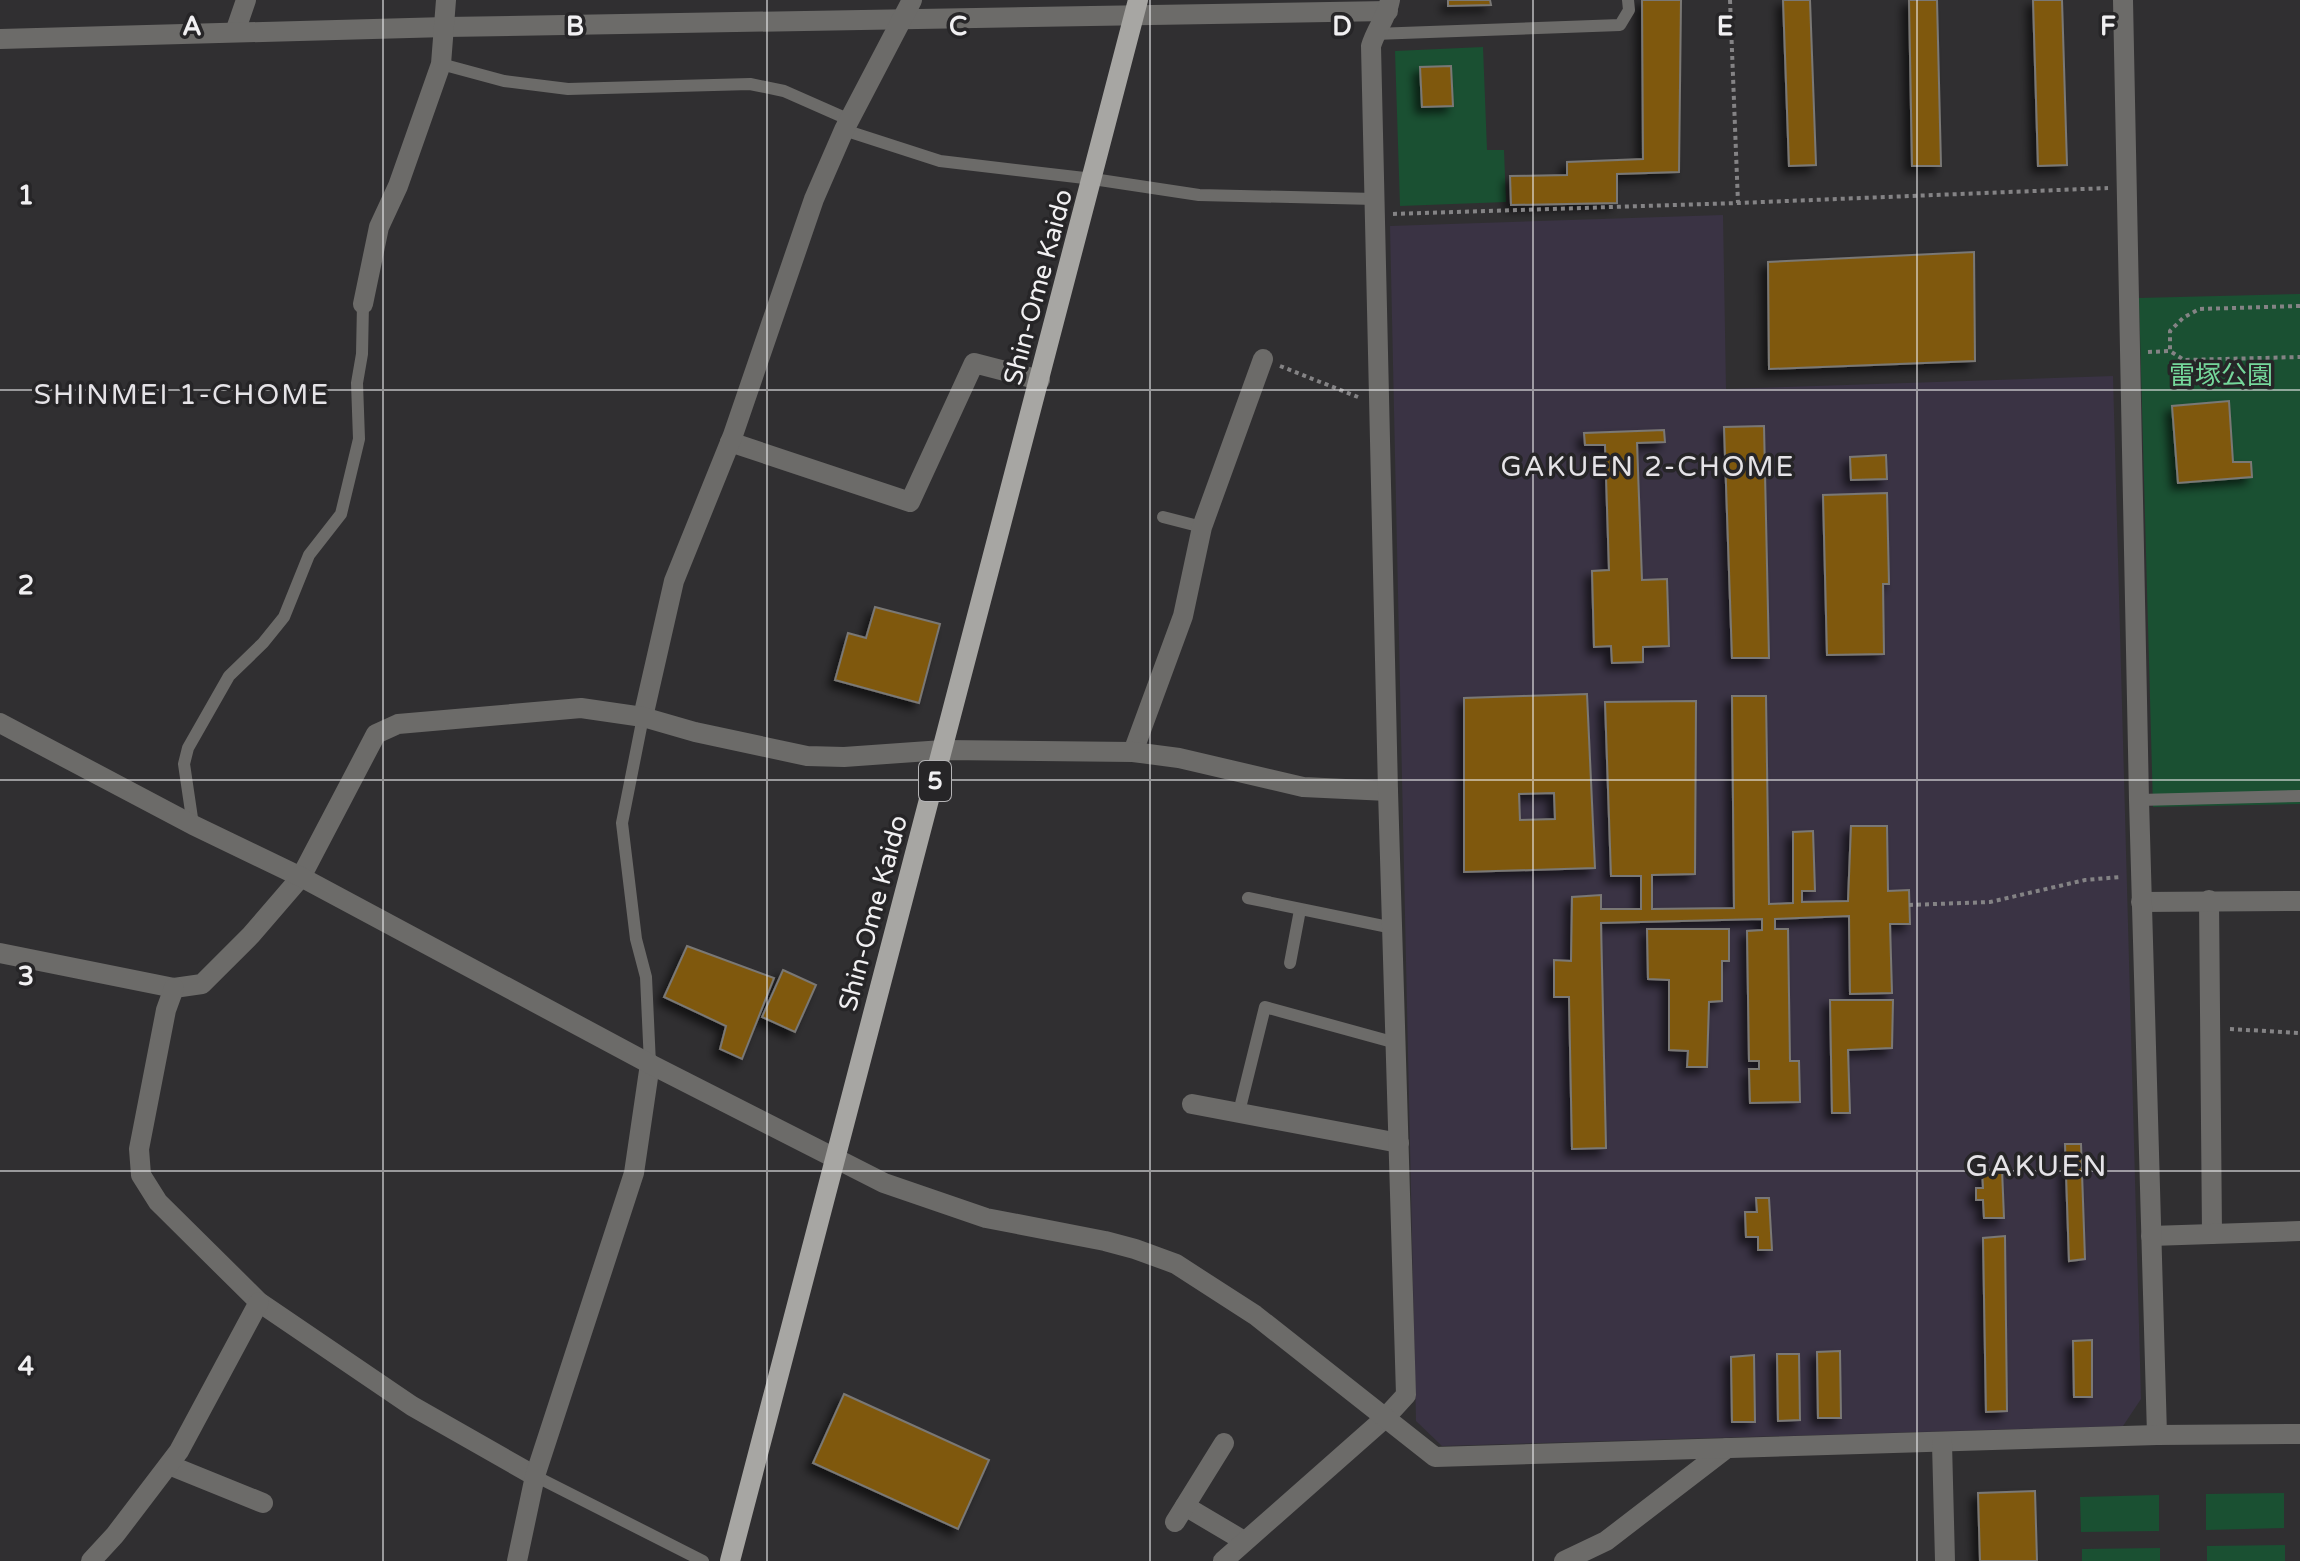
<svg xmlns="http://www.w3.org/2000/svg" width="2300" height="1561" font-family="'Varela Round','Noto Sans JP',sans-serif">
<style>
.medical{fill:#3a3344}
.green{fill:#1a5032}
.building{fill:#7f590f;stroke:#7a7875;stroke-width:2;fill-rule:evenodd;filter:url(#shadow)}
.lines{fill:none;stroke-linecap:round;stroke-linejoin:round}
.path{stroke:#848385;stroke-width:4;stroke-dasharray:4 4;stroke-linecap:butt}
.service{stroke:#6c6b69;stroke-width:12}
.minor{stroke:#6c6b69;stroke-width:20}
.tertiary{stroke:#6c6b69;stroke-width:20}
.primary{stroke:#a7a6a3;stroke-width:20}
.grid{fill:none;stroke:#f1f0f2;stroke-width:2;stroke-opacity:0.55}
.labels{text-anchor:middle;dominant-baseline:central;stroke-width:7;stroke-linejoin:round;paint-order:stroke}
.shield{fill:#262527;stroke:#b4b3b5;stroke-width:2}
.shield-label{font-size:24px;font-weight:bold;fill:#f1f0f2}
.street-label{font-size:26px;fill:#f1f0f2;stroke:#262527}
.park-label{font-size:26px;fill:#75d79b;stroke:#262527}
.neighbourhood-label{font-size:28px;letter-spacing:2px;fill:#e5e3e7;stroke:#262527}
.quarter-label{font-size:30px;letter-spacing:2px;fill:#e5e3e7;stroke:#262527}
.grid-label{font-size:26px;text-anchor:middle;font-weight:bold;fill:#f1f0f2;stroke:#262527;stroke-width:7;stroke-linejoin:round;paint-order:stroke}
</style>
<defs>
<filter id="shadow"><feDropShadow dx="-6" dy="6" stdDeviation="4" flood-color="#0009"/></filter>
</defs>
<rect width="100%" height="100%" fill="#302f31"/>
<!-- medical -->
<path class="medical" d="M1723,215L1726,389L2113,376L2141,1399L2123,1426L1442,1446L1416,1421L1390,226Z"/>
<!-- green -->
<g class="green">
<path d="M1483,47L1487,150H1504L1506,202L1400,206L1395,51Z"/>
<path d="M2300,294V804L2153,807L2139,298Z"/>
<path d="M2284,1493V1528L2206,1530V1494Z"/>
<path d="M2159,1495V1531L2081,1532L2080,1497Z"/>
<path d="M2285,1545V1561H2207V1546Z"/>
<path d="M2160,1548V1561H2082V1549Z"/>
</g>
<!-- building -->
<g class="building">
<path d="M1448,0H1490L1491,5L1448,6Z"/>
<path d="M1642,0H1681L1679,172L1617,174V203L1511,205L1510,176L1567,175V162L1643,159Z"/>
<path d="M1783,0H1810L1816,165L1789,166Z"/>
<path d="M1909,0H1937L1941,166H1912Z"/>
<path d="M2033,0H2062L2067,165L2038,166Z"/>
<path d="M1451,66L1453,106L1422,107L1420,67Z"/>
<path d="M1974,252L1975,361L1769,369L1768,262Z"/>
<path d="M2229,401L2233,462H2251L2252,477L2178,483L2172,406Z"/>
<path d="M1764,426L1769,658H1732L1724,427Z"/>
<path d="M1664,430L1665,442L1637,443L1642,580L1667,579L1669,646L1643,647V662L1612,663L1611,646L1594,647L1592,571L1609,570L1605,445H1585L1584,433Z"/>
<path d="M1886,455L1887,479L1851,480L1850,457Z"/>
<path d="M1887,493L1889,584H1883L1884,654L1827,655L1823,495Z"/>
<path d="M875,607L940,624L919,703L835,680L848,633L866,638Z"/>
<path d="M1587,694L1595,868L1464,872V698ZM1554,793L1555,819L1520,820L1519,794Z"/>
<path d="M1732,696H1766L1769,904L1793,903V832L1813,831L1815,891H1802V902L1848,901L1851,826H1887L1888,891L1909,890L1910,924H1890L1892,993L1850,994L1849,916L1775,919V929H1788L1790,1061H1799L1800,1102L1750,1103L1749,1069H1759V1061H1749L1747,931L1762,930V919L1601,923L1606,1148L1572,1149L1569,997H1554V960L1571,961L1572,897L1601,895V909H1641V876H1611L1605,702L1696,701L1695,874L1652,875V909L1734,908Z"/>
<path d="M1647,929H1729V961H1722V1001L1709,1002L1707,1067H1687L1688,1051L1669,1050V980L1648,979Z"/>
<path d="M687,946L774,978L742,1059L720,1049L726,1026L664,997Z"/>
<path d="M783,970L816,985L795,1032L762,1017Z"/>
<path d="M1830,1000H1893L1892,1048L1848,1050L1850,1113H1832Z"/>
<path d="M2065,1144H2081L2085,1259L2069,1261Z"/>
<path d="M2002,1169L2004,1218H1984L1983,1200H1976V1188H1983L1982,1170Z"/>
<path d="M1756,1198H1769L1772,1250H1758V1237H1746L1745,1212H1757Z"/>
<path d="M2005,1236L2007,1411L1986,1412L1983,1238Z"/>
<path d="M2092,1340V1397H2074L2073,1341Z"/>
<path d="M1840,1351L1841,1418H1818L1817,1352Z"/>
<path d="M1777,1354H1799L1800,1420L1778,1421Z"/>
<path d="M1754,1355L1755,1422H1732L1731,1357Z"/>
<path d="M844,1394L989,1460L958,1529L813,1463Z"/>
<path d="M2035,1491L2037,1561H1980L1978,1493Z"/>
</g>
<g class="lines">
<!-- path -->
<g class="path">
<path d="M1730,0L1738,203"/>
<path d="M1393,214L1738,203L2108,188"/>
<path d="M2300,306L2199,309L2183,318L2170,331V351L2184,360L2300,357"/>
<path d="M2148,352L2170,351"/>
<path d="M1280,366L1358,397"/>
<path d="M1909,905L1990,902L2085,880L2120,877"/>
<path d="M2230,1029L2300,1033"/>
</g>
<!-- service -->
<g class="service">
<path d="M1374,34L1620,25L1629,10L1628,0"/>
<path d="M441,64L504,81L568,89L750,84L784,91L843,117L844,130L940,161L1093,179L1199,195L1375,199"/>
<path d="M1163,517L1202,527"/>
<path d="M643,717L622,823L636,939L646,977L650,1064"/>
<path d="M2139,800L2300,796"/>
<path d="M193,825L184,764L188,748L229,676L263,643L284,617L309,555L341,514L359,439L357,383L362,354L363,304"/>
<path d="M1248,898L1393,928"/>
<path d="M1290,963L1300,910"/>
<path d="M1239,1112L1265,1007L1396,1043"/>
<path d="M535,1476L703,1561"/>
</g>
<!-- minor -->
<g class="minor">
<path d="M235,32L246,0"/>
<path d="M0,39L446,27L1388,11"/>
<path d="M363,304L379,227L398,186L441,64L446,0"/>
<path d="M730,442L910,502L974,363L1040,380"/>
<path d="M643,717L674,581L733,435L814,199L844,130L912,0"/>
<path d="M1133,752L1183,616L1202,527L1263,359"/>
<path d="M2209,900L2212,1234"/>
<path d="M2141,902L2300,901"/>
<path d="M0,953L174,988L202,984L251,935L301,877L376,734L398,724L581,708L643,717L695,732L807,756L844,757L943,750L1133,752L1179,758L1303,787L1388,791"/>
<path d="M174,988L166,1010L139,1149L141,1175L158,1202L259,1302L412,1406L535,1476"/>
<path d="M1192,1104L1399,1143"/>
<path d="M2151,1236L2300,1231"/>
<path d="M169,1465L263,1503"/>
<path d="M1185,1506L1244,1541"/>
<path d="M1175,1522L1224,1443"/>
<path d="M91,1561L115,1535L179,1451L259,1302"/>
<path d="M517,1561L535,1476L634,1173L650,1064"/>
<path d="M1223,1561L1385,1418L1406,1395L1388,791L1371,46C1376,29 1387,17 1390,0"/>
<path d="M1564,1561L1606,1541L1727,1448"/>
</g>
<!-- tertiary -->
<g class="tertiary">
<path d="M2123,0L2139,800L2157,1435"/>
<path d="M0,723L193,825L301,877L650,1064L884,1183L986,1218L1105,1241L1135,1249L1176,1264L1255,1315L1435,1457L2157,1435L2300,1434"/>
<path d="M1942,1443L1945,1561"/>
</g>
<!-- primary -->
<path class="primary" d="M730,1561L1138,0"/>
</g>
<!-- grid -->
<path class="grid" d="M383,0V1561M767,0V1561M1150,0V1561M1533,0V1561M1917,0V1561M0,390H2300M0,780H2300M0,1171H2300"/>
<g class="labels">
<!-- shield labels -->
<rect class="shield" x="919" y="761" width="32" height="40" rx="6"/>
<g class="shield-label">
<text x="935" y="781">5</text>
</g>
<!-- street labels -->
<g class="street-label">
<text transform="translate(1038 287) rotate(-75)">Shin-Ome Kaido</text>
<text transform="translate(873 913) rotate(-75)">Shin-Ome Kaido</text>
</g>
<!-- park labels -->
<g class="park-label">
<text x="2221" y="375">雷塚公園</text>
</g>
<!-- neighbourhood labels -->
<g class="neighbourhood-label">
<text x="182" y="395">SHINMEI 1-CHOME</text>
<text x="1648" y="467">GAKUEN 2-CHOME</text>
</g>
<!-- quarter labels -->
<g class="quarter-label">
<text x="2037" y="1166">GAKUEN</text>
</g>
</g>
<g class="grid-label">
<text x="192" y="35">A</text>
<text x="575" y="35">B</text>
<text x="958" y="35">C</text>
<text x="1342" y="35">D</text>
<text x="1725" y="35">E</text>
<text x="2108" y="35">F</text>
<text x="26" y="204">1</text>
<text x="26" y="594">2</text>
<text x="26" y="985">3</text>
<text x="26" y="1375">4</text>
</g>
</svg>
